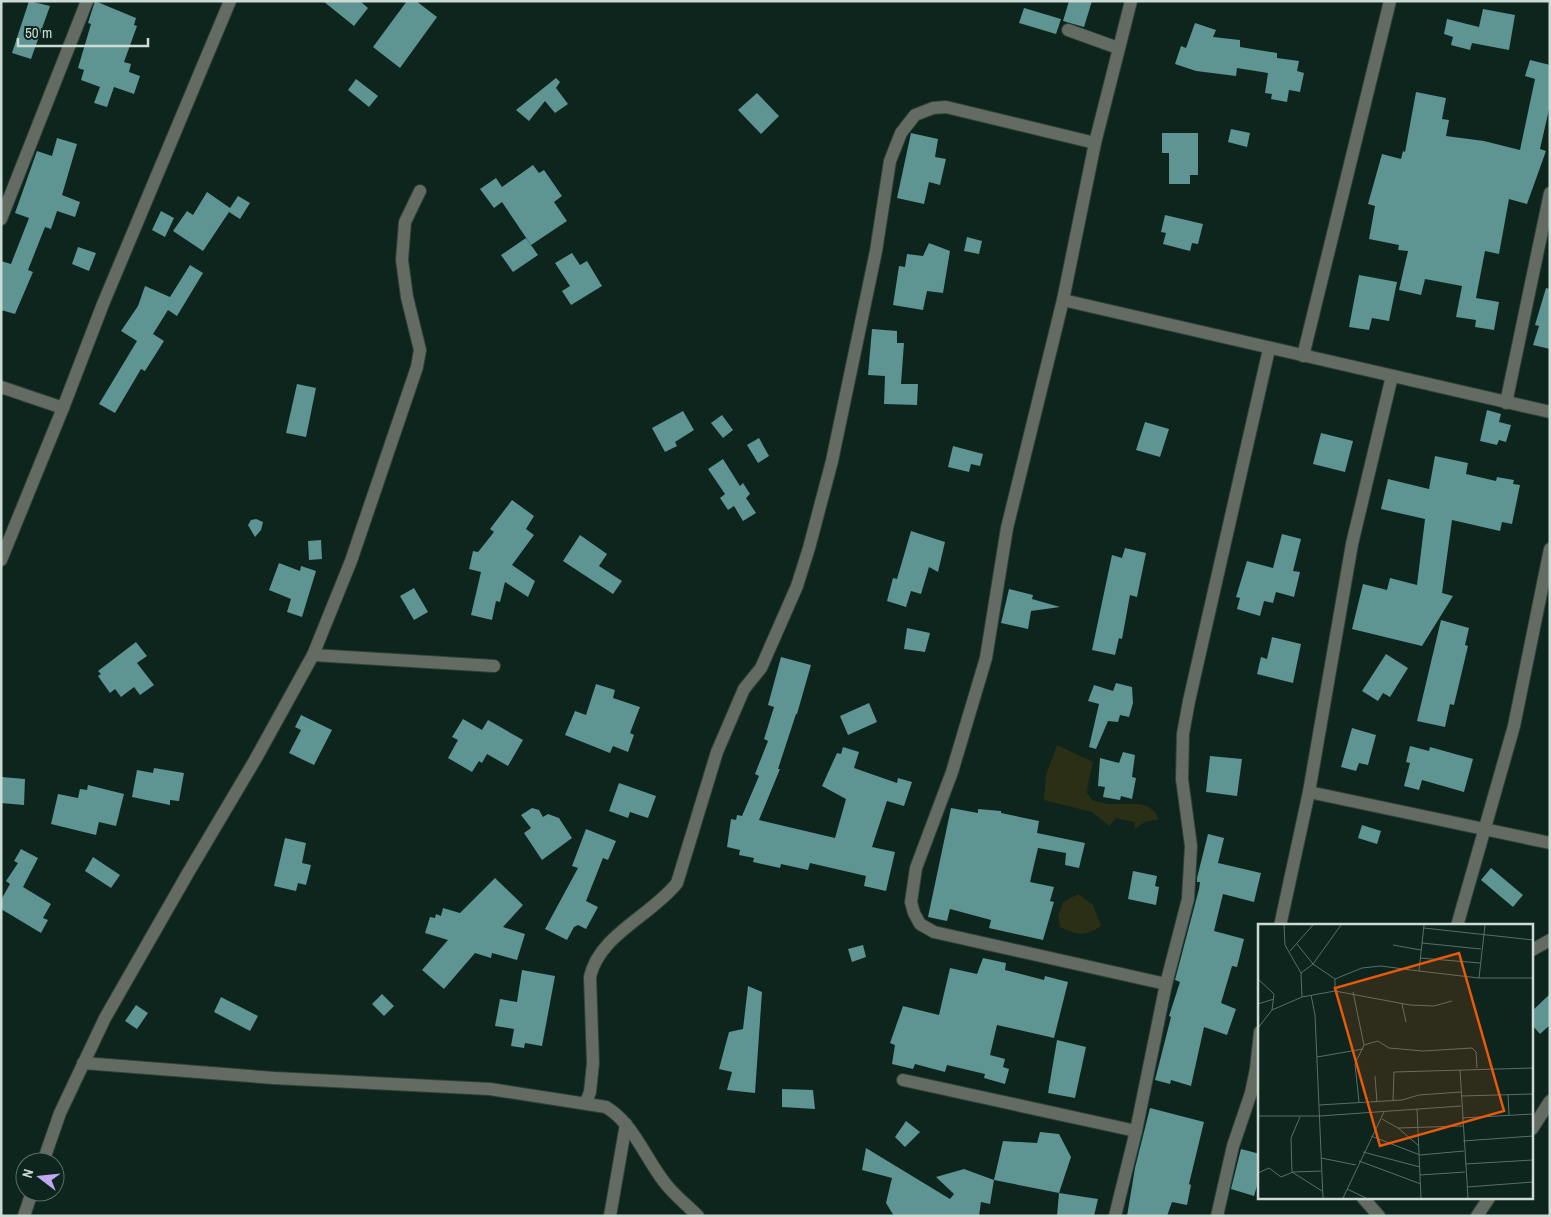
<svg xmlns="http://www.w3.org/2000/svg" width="1551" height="1217" font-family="'Archivo Narrow',sans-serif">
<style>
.green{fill:#2b2f15}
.building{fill:#5e9492}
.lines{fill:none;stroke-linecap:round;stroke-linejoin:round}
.minor-casing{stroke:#2c423a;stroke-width:14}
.minor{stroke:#646b63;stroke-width:12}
.inset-road{fill:none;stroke:#5a6e67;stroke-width:1}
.view{fill:#e8590c;fill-opacity:0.15;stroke:#e8590c;stroke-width:2.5}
.inset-edge{fill:none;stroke:#cddbd5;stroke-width:2.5}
</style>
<rect width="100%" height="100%" fill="#0d251d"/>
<!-- green -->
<g class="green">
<path d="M1057,745L1093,762L1085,797L1092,775L1087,793L1092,800C1099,802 1108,805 1116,804C1133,804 1150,800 1159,819L1145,822L1135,829L1134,822L1116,818L1109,826L1092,812L1044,800L1046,775Z"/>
<path d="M1078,894L1093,905L1101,926C1085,937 1077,935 1060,927L1058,916L1063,902Z"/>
</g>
<!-- building -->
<g class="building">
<path d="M29,1L50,6L31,59L12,53Z"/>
<path d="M95,1L136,18L134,25L137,26L124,62L131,64L129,72L140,76L134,94L114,87L107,107L94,103L100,87L81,80L84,70L78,68L91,24L88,23Z"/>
<path d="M323,1H360L368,8L354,26Z"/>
<path d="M407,1H416L437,17L400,68L373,47Z"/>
<path d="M1069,1H1092L1084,27L1063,21Z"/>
<path d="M1024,8L1061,19L1056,34L1019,23Z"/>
<path d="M1483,9L1515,15L1509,50L1472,43L1470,50L1451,45L1453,37L1444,34L1447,19L1479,27Z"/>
<path d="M1195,23L1216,30L1213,37L1240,40V47L1277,53V58L1299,61L1297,71L1304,73L1300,92L1289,90L1287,102L1271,99L1272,94L1265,93L1268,73L1237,68L1236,76L1196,71L1175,64L1181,46L1186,48Z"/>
<path d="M1530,60L1550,65V105L1540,149L1546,151L1527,204L1509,199L1499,254L1485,251L1476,298L1499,302L1494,330L1475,327L1476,320L1456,317L1462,286L1425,279L1421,295L1399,290L1408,251L1398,250L1399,245L1369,239L1375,206L1368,204L1382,154L1401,159L1403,151L1405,152L1416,92L1446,98L1442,119L1449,120L1446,136L1484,141L1520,150L1535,79L1525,76Z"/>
<path d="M556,78L560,82L556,88L568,104L555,113L545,101L529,121L516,110Z"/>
<path d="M356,79L378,96L369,107L348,90Z"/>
<path d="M757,93L779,116L761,134L738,110Z"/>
<path d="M1231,129L1250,133L1247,147L1228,142Z"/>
<path d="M911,133L938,139L935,157L946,159L940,185L929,182L924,204L897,198Z"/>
<path d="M1162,133H1198V175H1190V184H1169V153H1162Z"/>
<path d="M57,138L77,144L62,195L80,202L75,217L57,211L51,229L45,227L28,270L33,272L15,314L1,310V261L11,264L29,218L15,213L37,151L52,156Z"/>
<path d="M533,165L539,173L544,170L562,196L554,202L567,221L531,245L502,202L494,208L480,189L496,178L502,187Z"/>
<path d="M207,192L230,208L238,196L250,203L240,219L229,212L203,251L173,231L187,211L193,215Z"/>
<path d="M161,211L174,218L165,237L152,230Z"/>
<path d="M1165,215L1203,224L1198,244L1192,243L1190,251L1163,244L1166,233L1161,232Z"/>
<path d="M967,237L982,241L979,254L964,251Z"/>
<path d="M526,238L538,255L513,272L501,255Z"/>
<path d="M929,243L950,251L943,293L927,291L923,310L893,305L899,266L905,267L907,254L923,256Z"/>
<path d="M78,247L96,253L89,271L72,264Z"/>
<path d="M572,253L580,265L587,261L602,286L571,305L562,291L570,286L555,263Z"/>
<path d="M190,265L203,273L177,316L168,310L153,334L164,341L145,371L141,369L115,413L99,404L137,341L121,331L138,306L145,286L170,297Z"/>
<path d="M1359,275L1397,282L1389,321L1372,318L1369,330L1349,327Z"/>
<path d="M1546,288L1550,289V349L1533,345L1539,326L1535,325Z"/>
<path d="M872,329L897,331V343H904L901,384H918L917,405L884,404L885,376L868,375Z"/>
<path d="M297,384L316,388L306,437L286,433Z"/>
<path d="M1487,410L1501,414L1499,422L1511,425L1506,442L1499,440L1497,445L1480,441Z"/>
<path d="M683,411L694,430L675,442L677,446L665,452L652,428Z"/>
<path d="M722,415L733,430L723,438L711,423Z"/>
<path d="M1145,422L1169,429L1160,457L1136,450Z"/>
<path d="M1321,433L1353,441L1345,472L1313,464Z"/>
<path d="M759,438L769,456L758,463L747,445Z"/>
<path d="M953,446L983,454L980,466L971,464L969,472L948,467Z"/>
<path d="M1435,456L1468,463L1466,474L1496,481L1497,477L1514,480L1513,484L1520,485L1512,524L1502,522L1500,531L1452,520L1442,593L1453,596L1422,646L1352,629L1363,584L1387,590L1390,578L1417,585L1425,519L1381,509L1388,479L1429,489Z"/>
<path d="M723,459L740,486L743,483L750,494L746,498L756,513L743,521L734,506L728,510L720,498L725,494L708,469Z"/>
<path d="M512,500L534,516L526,529L534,535L512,565L535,581L528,597L505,582L500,602L496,601L492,620L471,615L481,572L469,569L473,551L478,552L494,532L490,529Z"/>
<path d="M256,519L263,522L261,530L255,537L248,525L251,520Z"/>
<path d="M911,531L945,542L938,572L929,567L921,594L911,591L906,607L887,601L893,578L897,579Z"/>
<path d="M1282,534L1301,539L1293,571L1300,572L1294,597L1276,592L1273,603L1264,601L1260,616L1237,609L1240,598L1236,597L1247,561L1273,568Z"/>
<path d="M580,535L607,554L599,566L622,581L613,594L563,561Z"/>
<path d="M321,540L322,559L309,560L308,541Z"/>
<path d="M1125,548L1146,553L1137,597L1130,595L1122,639L1119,638L1115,655L1092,650L1112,555L1122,558Z"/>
<path d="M279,563L300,571L301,566L316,571L302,617L287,612L291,599L269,590Z"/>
<path d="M414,588L428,612L414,620L400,596Z"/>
<path d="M1009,589L1033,595L1032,599L1060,607L1031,611L1028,629L1001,623Z"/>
<path d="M1441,620L1469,628L1465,645L1468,646L1454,705L1450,704L1445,727L1417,721Z"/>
<path d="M907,628L930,633L925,652L904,649Z"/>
<path d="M1272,637L1301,644L1293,683L1257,674L1261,657L1267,659Z"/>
<path d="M136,642L147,656L137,663L154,685L140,695L134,687L121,697L115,689L110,693L98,676L101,674L98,671Z"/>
<path d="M1386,654L1408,668L1390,697L1383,693L1378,701L1362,691Z"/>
<path d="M781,657L811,665L797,714H796L778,769H780L759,820L835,838L846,799L822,786L837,753L841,754L843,747L859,752L854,768L897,783L898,778L912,782L904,806L887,801L872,847L895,852L886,891L864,886L866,876L810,863L808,870L781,864L780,868L753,862L754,858L739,855L740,850L727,847L731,819L736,820L737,815L742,816L759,776L755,774L768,741L764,739L774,707L768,705Z"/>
<path d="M1116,683L1132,687L1133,703L1129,717L1120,715L1118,722L1108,721L1096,749L1089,747L1099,704L1088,701L1094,685L1113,691Z"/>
<path d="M596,684L615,690L613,698L640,707L630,733L634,735L628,752L613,746L610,753L565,735L575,711L586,715Z"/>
<path d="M869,703L877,722L848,735L840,716Z"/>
<path d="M301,715L332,730L314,765L289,753L301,730L295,727Z"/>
<path d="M463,719L482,730L488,720L523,740L508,766L487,754L482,763L479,761L472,772L448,758L458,740L452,737Z"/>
<path d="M1352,728L1376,735L1368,765L1359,763L1356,771L1341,767Z"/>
<path d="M1410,746L1429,751L1430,747L1473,759L1464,792L1422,780L1419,790L1404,786L1410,763L1406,762Z"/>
<path d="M1123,752L1135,755L1132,777L1136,778L1132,799L1121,796L1120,800L1103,797L1105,787L1098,786L1100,758L1119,763Z"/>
<path d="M1210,756L1242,759L1237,796L1206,792Z"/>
<path d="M154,768L184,773L179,801L170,800V805L132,797L137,770L153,773Z"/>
<path d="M1,777L25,779L24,805L1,803Z"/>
<path d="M619,783L656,796L648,818L630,812L628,818L609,811Z"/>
<path d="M88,785L124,794L116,826L99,822L96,835L51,824L58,794L78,798L80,789L87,790Z"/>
<path d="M532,808L539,810L543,817L548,814L559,818L572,838L542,860L524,833L531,828L521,815Z"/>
<path d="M951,808L978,813V809L1001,811V813L1039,821L1037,833L1085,843L1079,868L1065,865L1066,853L1038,848L1030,882L1054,887L1050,901L1054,902L1043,940L989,928L991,920L950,909L947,921L928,917Z"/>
<path d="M1362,825L1381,831L1377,844L1358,838Z"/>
<path d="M586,829L616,841L608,860L603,858L586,901L598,907L586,929L578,925L574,927L567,940L545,929L578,868L572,866Z"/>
<path d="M1208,834L1224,838L1218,863L1261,873L1254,902L1223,894L1214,931L1244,939L1237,967L1232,966L1221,1003L1236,1009L1227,1035L1204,1027L1191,1086L1171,1080L1170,1084L1155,1080L1171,1017L1169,1016L1180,982L1175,980L1199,889L1200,882H1197V878Z"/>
<path d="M285,838L306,843L302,863L311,865L306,885L298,883L296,891L274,886Z"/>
<path d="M21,849L38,858L23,887L51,904L43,918L48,920L41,933L1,909V900L10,884L6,881L18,863L14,861Z"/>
<path d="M93,857L120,875L111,888L85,871Z"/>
<path d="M1491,868L1523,895L1513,907L1481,880Z"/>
<path d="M1133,871L1157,876L1155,886L1159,887L1156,905L1128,899Z"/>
<path d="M495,878L523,905L503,927L525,934L517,960L492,953L491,958L475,953L444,989L422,970L448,940L425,933L430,917L435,918L436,914L441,916L443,908L460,913Z"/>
<path d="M863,945L866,957L852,962L848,949Z"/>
<path d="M983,958L1006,963L1005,970L1044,980L1045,976L1068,982L1054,1038L997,1025L990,1055L1005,1059L1003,1067L1009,1069L1005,1084L984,1078L985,1074L947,1065L945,1072L915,1064L913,1069L892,1064L895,1045L890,1043L903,1006L939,1015L950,968L977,974Z"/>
<path d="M522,970L555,976L542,1046L525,1043L524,1048L511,1046L514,1029L495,1026L500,999L517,1002Z"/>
<path d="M748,986L762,992L755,1093L727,1090L732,1072L719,1069L729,1032L743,1029Z"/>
<path d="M382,994L394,1006L384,1016L372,1004Z"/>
<path d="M1550,994V1025L1540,1034L1532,1025V1011Z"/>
<path d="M221,997L258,1016L250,1031L214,1012Z"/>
<path d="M136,1005L148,1013L137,1029L125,1021Z"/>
<path d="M1057,1040L1086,1047L1075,1098L1048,1093Z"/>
<path d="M782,1089L813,1090L815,1109L782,1107Z"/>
<path d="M1150,1108L1204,1122L1189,1184L1191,1185L1187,1205L1172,1202L1167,1216H1127L1135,1168Z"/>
<path d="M906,1121L920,1132L905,1147L895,1137Z"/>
<path d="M1040,1132L1059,1134L1071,1157L1059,1193L994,1180L1003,1141L1037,1143Z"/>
<path d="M866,1148L950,1199L954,1194L936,1177L964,1169L994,1180L990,1204L981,1202L979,1216H894L886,1203L892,1178L862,1170Z"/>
<path d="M1241,1149L1260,1154V1176L1254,1196L1231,1189Z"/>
<path d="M1059,1193L1098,1199L1094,1216H1057Z"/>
</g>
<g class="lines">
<defs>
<g id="minor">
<path d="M1131,1L1095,143L1063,300L1007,528L986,658L952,772L916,868L911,902L914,913L920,924L934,932L1166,984"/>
<path d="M1068,30L1118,48"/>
<path d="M1,219L87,1"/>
<path d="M1063,300L1550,412"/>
<path d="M1303,356L1390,1"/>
<path d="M1,387L63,408L1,560"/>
<path d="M1506,403L1550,193"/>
<path d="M63,408L103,304L230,1"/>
<path d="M313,655L494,666"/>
<path d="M1309,792L1550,843"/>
<path d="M1280,926L1309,792L1352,544L1392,376"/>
<path d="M1457,926L1514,726L1550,549"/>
<path d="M1532,950L1550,940"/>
<path d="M83,1063L274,1078L490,1089L606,1107C634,1124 645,1158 665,1183C674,1195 687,1205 698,1216"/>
<path d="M903,1080L1136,1131"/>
<path d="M586,1102L590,1092L593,1063L590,977C599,935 651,916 677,883L717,752L744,689L761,668L797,586L809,548L832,461L876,251L890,161L901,133L915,115L933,108L946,107L1095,143"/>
<path d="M1532,1129L1550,1101"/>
<path d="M43,1162L60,1113L105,1018L188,873L255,760L313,655L351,561L417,367L420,350L407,297L402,260L405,222L420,191"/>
<path d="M1363,1198L1379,1216"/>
<path d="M24,1216L32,1192"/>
<path d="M610,1216L626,1124"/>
<path d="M1115,1216L1136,1131L1166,984L1188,899L1191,846L1182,779L1183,734L1189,701L1269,349"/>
<path d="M1217,1216L1233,1146L1251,1093L1256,1069L1260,1032"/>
<path d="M1477,1216L1489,1198"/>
</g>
</defs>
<!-- minor casing -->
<use href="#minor" class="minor-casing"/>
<!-- minor -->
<use href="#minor" class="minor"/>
</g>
<!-- overview -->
<g transform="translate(1258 924)">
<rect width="275" height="275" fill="#0d251d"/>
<path class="inset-road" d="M26,1L27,21L43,49L44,73M166,4L275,16M164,19L223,25M39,20L55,40L43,49M135,21L163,26M32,27L55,1M162,34L222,39M161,47L221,54H275M221,54L227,1M0,55L16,70L14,86M77,55L55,40L83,1M77,67L152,81L176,82L194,77M95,68L106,121L97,140L101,178M53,71L57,91L65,274M0,80L16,75M144,80L148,98M0,104L14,86L44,73L77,67V55L104,44L123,42L161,47L166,1M106,121L120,117L131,124L165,127L214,124L218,128L219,144M59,133L105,125M202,146L210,274M117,152L119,178M250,170L251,191M203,172L275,170M135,176L136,148L275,144M61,181L144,176L161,171L203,168M159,185L163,274M0,192H62L203,182M204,194L275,190M124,195L140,204L205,202M140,204L161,222M113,212L162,231L206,227M205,217L275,212M105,228L162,243M63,234L98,241M101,237L163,260M207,240L275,236M34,248L33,214L42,193M34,248L64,267M0,249L11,244L23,253L35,248L63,247M162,251L207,248M209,263L275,258M89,265L108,274M85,274L126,188"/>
<path class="view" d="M201,29L246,187L122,222L77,64Z"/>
<rect width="275" height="275" class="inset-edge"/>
</g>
<!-- border -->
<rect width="1551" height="1217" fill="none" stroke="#cddbd5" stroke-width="5"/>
<!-- north arrow -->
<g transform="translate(40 1177) rotate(286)"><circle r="24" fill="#0d251d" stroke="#5a6e67"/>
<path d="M0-4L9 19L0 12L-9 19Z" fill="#c0a8f3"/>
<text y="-8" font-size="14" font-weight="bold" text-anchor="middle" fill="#cddbd5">N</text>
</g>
<!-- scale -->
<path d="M18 38v8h130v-8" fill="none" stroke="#cddbd5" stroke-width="2.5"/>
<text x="25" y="38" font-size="15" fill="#cddbd5" stroke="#0d251d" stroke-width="4" paint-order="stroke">50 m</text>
</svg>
